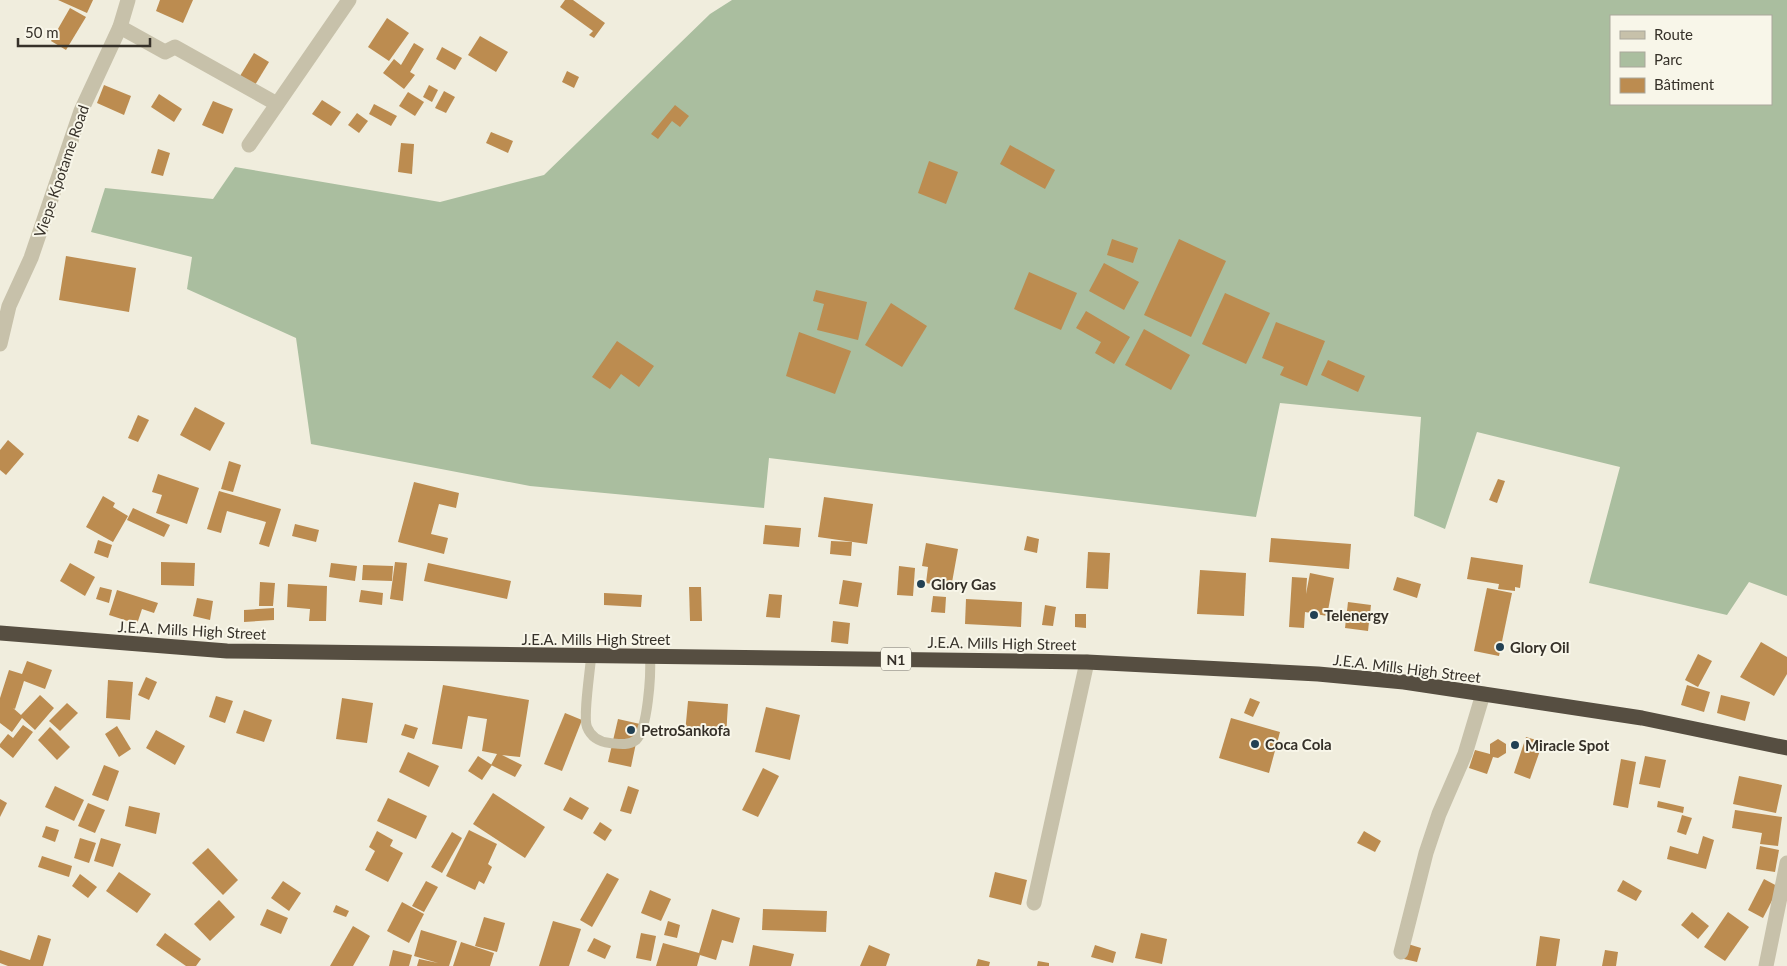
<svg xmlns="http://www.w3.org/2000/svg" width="1787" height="966" font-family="Lato,sans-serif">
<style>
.green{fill:#aabe9f;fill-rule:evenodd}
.building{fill:#bc8c50}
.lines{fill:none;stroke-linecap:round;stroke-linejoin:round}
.lane{stroke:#c7c1aa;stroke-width:10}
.street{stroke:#c7c1aa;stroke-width:15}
.highway{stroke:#564e41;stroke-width:15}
.poi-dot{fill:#224154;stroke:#f8f6e9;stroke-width:2}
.labels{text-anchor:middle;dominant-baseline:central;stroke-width:4;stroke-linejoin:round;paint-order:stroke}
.shield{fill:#f8f6e9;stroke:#706c63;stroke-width:1}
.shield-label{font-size:14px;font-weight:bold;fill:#363129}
.street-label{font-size:15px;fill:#363129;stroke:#f8f6e9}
.poi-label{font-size:15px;font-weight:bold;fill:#363129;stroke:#f8f6e9;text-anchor:start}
</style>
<rect width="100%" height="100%" fill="#f0eddd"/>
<!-- green -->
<path class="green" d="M732,0H1787V596L1749,582L1727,615L1589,583L1620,467L1477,432L1445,529L1414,516L1421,417L1280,403L1256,517L769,458L764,508L530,486L311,444L296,338L187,289L192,257L91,232L105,188L213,199L235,167L440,202L544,175L710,14ZM1611,16H1771V104H1611Z"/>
<!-- building -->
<g class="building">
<path d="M58,0H93L87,13Z"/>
<path d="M160,0H193L183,23L156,11Z"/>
<path d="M565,0H573L605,23L594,38L589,35L593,31L560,7Z"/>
<path d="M70,8L86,17L66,50L51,41Z"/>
<path d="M387,18L409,33L389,61L368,47Z"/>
<path d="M480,36L508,52L496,72L468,55Z"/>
<path d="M414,43L424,49L410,72L415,75L404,89L383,73L394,59L401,65Z"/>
<path d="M442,47L462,58L455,70L436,59Z"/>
<path d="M254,53L269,62L255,85L240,76Z"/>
<path d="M567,71L579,77L574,88L562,82Z"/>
<path d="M104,85L131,96L124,115L97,103Z"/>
<path d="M429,85L438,90L432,102L423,97Z"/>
<path d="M444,91L455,97L446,113L435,108Z"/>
<path d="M408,92L424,102L415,116L399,106Z"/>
<path d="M159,94L182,109L174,122L151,107Z"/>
<path d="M322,100L341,112L331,126L312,114Z"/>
<path d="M213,101L233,109L223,134L202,125Z"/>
<path d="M374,104L397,116L391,126L369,114Z"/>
<path d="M675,105L689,116L680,127L672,121L658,139L651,134Z"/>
<path d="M357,113L368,121L359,133L348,125Z"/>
<path d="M491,132L513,141L508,153L486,143Z"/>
<path d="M401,143L414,144L412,174L398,172Z"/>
<path d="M1010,145L1055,170L1045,189L1000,164Z"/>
<path d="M158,149L170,153L163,176L151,173Z"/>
<path d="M929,161L958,172L946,204L918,193Z"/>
<path d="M1112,239L1138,248L1133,263L1107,255Z"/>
<path d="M1179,239L1226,261L1191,337L1144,315Z"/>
<path d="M66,256L136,268L129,312L59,300Z"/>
<path d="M1104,263L1139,282L1124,310L1089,291Z"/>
<path d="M1029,272L1077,293L1061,330L1014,309Z"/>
<path d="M816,290L867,302L858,340L817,330L824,304L813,301Z"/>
<path d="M1225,293L1270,313L1246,364L1202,344Z"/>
<path d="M891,303L927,326L902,367L865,345Z"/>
<path d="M1086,311L1130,337L1114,364L1095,353L1101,342L1076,328Z"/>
<path d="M1276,322L1325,341L1307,386L1280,375L1284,367L1262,358Z"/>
<path d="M1144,329L1190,355L1171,390L1125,365Z"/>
<path d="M799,332L851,351L835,394L786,376Z"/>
<path d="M617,341L654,366L639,387L621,374L610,389L592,377Z"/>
<path d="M1328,360L1365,376L1358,392L1321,375Z"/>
<path d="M195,407L225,423L210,451L180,435Z"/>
<path d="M138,415L149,420L138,442L128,438Z"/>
<path d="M8,440L24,454L6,475L0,470V450Z"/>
<path d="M229,461L241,465L233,492L221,489Z"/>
<path d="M158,474L199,488L187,524L156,513L162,495L152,492Z"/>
<path d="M1498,479L1505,481L1497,503L1489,500Z"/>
<path d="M414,482L459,493L456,508L439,504L431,534L448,538L444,554L398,542Z"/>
<path d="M219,491L281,509L269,547L259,544L266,522L227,511L221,533L207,529Z"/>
<path d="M103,496L115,503L113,507L128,516L113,542L86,527Z"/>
<path d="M824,497L873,504L867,544L818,537Z"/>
<path d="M133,508L170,525L164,537L127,520Z"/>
<path d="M295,524L319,530L316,542L292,536Z"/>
<path d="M765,525L801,528L799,547L763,544Z"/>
<path d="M1027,536L1039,539L1037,553L1024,550Z"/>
<path d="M1271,538L1351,544L1349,569L1269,562Z"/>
<path d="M98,540L112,545L108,558L94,553Z"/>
<path d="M831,541L852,542L851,556L830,554Z"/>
<path d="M926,543L958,549L951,588L926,583L928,567L922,566Z"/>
<path d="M1088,552L1110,553L1108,589L1086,588Z"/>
<path d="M1471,557L1523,565L1520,588L1515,587V591L1498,589L1499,584L1467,579Z"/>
<path d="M161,562L195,563L194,586L161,585Z"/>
<path d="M395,562L407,563L403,601L390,599Z"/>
<path d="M70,563L95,577L85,596L60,581Z"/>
<path d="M331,563L357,566L355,581L329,577Z"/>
<path d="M428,563L511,581L507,599L424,581Z"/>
<path d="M363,565L393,566L392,581L362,580Z"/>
<path d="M899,566L915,568L913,596L897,595Z"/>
<path d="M1200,570L1246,573L1244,616L1197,614Z"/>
<path d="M1310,573L1334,578L1327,616L1305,612L1304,628L1289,627L1292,577L1307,578L1306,594Z"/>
<path d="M1397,577L1421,584L1417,598L1393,590Z"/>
<path d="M843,580L862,583L858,607L839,604Z"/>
<path d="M260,582L275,583L273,606H259Z"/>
<path d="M288,584L327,586L326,621H309L310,609L287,607Z"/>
<path d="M100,587L112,590L109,603L96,599Z"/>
<path d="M689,587H701L702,621H690Z"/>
<path d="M1487,588L1512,593L1499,656L1474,651Z"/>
<path d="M117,590L158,603L154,613L142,609L137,624L109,615Z"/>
<path d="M361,590L383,593L382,605L359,602Z"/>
<path d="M604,593L642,595L641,607L604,605Z"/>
<path d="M769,594L782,595L780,618L766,617Z"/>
<path d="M933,596L946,597L945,613L931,612Z"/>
<path d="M197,598L213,601L210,620L193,616Z"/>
<path d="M966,599L1022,602L1021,627L965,624Z"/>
<path d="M1348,602L1371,605L1368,631L1345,628Z"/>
<path d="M1045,605L1056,607L1053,626L1042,625Z"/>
<path d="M274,608V620L244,622V610Z"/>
<path d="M1075,614H1086V628L1075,627Z"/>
<path d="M833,621L850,623L848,644L831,642Z"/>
<path d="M1761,642L1787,657V674L1774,696L1740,677Z"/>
<path d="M1698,654L1712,661L1698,687L1685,680Z"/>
<path d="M27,661L52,670L45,689L24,681L15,709L13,708L21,715L40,695L54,708L35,730L22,718L12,732L0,723V698L9,670L22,674Z"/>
<path d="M146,677L157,682L149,700L138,695Z"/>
<path d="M108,680L133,682L130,720L106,718Z"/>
<path d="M443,685L529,700L520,757L502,755L522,765L515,777L491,765L497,754L482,751L487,719L468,716L462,749L432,744Z"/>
<path d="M1687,685L1710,692L1704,712L1681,705Z"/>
<path d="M1721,695L1750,702L1745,721L1717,713Z"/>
<path d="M216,696L233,701L225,723L209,717Z"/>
<path d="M342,698L373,703L367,743L336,739Z"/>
<path d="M1250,698L1260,702L1253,717L1244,713Z"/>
<path d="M688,701L728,704L726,737L685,733Z"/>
<path d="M67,703L78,713L60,731L49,721Z"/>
<path d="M766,707L800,715L790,760L755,752Z"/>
<path d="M244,710L272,720L264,742L236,733Z"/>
<path d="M565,713L582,720L562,771L544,764Z"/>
<path d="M1231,718L1280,732L1269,773L1219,758Z"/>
<path d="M618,719L640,724L631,767L608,762Z"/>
<path d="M405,724L418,728L414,739L401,735Z"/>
<path d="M23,725L33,732L13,758L0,747V744L8,734L13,738Z"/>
<path d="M117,726L131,749L119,757L105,734Z"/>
<path d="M50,727L70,747L57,760L38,740Z"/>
<path d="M156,730L185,746L175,765L146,748Z"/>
<path d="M1526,737L1543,742L1530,779L1514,773Z"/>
<path d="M1498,739L1506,744V753L1498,758L1493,757L1487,774L1469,768L1475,750L1490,754V744Z"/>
<path d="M408,752L439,766L429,787L399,772Z"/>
<path d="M478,756L492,765L482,780L468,771Z"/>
<path d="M1645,756L1666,760L1660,788L1639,784Z"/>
<path d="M1621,759L1636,762L1628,808L1613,805Z"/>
<path d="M104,765L119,771L108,801L92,795Z"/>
<path d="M763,768L779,776L758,817L742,810Z"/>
<path d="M1739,776L1782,785L1776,813L1733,804Z"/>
<path d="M55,786L84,800L74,821L45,807Z"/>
<path d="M628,786L639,790L631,814L620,811Z"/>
<path d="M493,793L545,827L525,858L473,824Z"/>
<path d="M570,797L589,808L582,820L563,810Z"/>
<path d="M388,798L427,816L416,839L377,821Z"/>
<path d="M0,799L7,803L0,817Z"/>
<path d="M1658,801L1684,807L1683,813L1657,807Z"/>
<path d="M88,803L105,810L95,833L78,826Z"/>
<path d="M129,806L160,813L156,834L125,826Z"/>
<path d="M1735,810L1782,817L1778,846L1760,844L1762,833L1732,828Z"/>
<path d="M1682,815L1692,818L1686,835L1677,832Z"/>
<path d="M600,822L612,830L605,841L593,833Z"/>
<path d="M46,826L59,830L55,842L42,837Z"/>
<path d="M469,830L497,844L488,864L492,867L484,884L479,881L475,890L446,876Z"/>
<path d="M377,831L393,840L390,846L403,853L388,882L365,870L375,851L369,847Z"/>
<path d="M1364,831L1381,841L1375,852L1357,843Z"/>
<path d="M452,832L462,838L442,873L431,867Z"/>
<path d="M1703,836L1714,840L1706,869L1667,859L1670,846L1698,854Z"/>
<path d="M80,838L96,843L89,863L74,858Z"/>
<path d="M101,838L121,844L113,867L94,861Z"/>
<path d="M1760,846L1779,850L1775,872L1756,869Z"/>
<path d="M208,848L238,880L223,895L192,863Z"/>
<path d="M42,856L72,866L69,877L38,867Z"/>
<path d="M119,872L151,894L137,913L106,891Z"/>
<path d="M995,872L1027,880L1021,905L989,897Z"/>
<path d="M607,873L619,879L592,927L580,920Z"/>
<path d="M80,874L97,887L88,898L72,886Z"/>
<path d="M1764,879L1779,887L1763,918L1748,910Z"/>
<path d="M1623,880L1642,891L1636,901L1617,891Z"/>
<path d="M283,881L301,893L289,911L271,898Z"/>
<path d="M426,881L438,887L424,912L412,906Z"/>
<path d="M650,890L671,899L661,921L641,913Z"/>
<path d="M219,900L235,917L210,941L194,924Z"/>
<path d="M402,902L424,914L409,943L387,931Z"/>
<path d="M336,905L349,911L346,917L333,912Z"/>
<path d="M267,909L288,918L281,934L260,925Z"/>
<path d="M712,909L740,918L733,943L722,940L716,960L700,955L697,966H656L663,943L699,953Z"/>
<path d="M763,909L827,911L826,932L762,930Z"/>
<path d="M1692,912L1709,926L1698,939L1681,925Z"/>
<path d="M1728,912L1749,927L1725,961L1704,947Z"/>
<path d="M484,917L505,923L497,952L475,946Z"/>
<path d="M553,921L581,929L569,966H539Z"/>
<path d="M668,921L680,925L677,938L664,935Z"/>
<path d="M353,926L370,936L353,966H330Z"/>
<path d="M421,930L457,941L449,966H417L419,959L438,963L414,956Z"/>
<path d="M165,933L201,959L196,966H186L156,945Z"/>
<path d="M641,933L656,936L651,961L636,958Z"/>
<path d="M1141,933L1167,939L1162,964L1135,958Z"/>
<path d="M38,935L51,939L43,966H8L0,963V950L30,960Z"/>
<path d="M1540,936L1560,939L1556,966H1536Z"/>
<path d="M594,938L611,946L605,959L587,951Z"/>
<path d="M461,942L494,953L490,966H453Z"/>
<path d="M1408,944L1421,948L1417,962L1404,959Z"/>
<path d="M753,945L794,954L791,966H749Z"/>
<path d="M869,945L890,954L886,966H860Z"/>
<path d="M1095,945L1116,952L1113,963L1091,957Z"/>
<path d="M393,950L412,955L409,966H389Z"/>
<path d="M1605,950L1618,952L1616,966H1602Z"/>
<path d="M978,959L990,962L989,966H976Z"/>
<path d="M1038,961L1049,963V966H1037Z"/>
</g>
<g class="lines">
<!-- lane -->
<path class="lane" d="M591,658C590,671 583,717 587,727C591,737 599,742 610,743C619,744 628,746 636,740C648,729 651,674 650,657"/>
<!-- street -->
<g class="street">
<path d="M120,27L165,52L175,47L277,104"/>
<path d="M249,145L349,0"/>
<path d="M0,344L9,306L31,258L81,111L120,27L128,0"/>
<path d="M1034,903L1087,662"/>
<path d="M1401,952L1426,853L1439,814L1465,754L1483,694"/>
<path d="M1766,966L1787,863"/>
</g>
<!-- highway -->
<path class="highway" d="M0,633L227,651L1087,662L1318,674L1404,682L1642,718L1787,748"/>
</g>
<!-- markers -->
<g class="poi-dot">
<circle cx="921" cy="584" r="5"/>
<circle cx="1314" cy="615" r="5"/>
<circle cx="1500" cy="647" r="5"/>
<circle cx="631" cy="730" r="5"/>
<circle cx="1255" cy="744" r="5"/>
<circle cx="1515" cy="745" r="5"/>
</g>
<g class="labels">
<!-- shield labels -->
<rect class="shield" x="881" y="647.5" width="30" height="23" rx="4"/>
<g class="shield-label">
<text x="896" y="659">N1</text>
</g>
<!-- street labels -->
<g class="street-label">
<text transform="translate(61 171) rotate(-71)">Viepe Kpotame Road</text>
<text transform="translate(192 630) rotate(3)">J.E.A. Mills High Street</text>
<text x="596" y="639">J.E.A. Mills High Street</text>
<text transform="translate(1002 643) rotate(1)">J.E.A. Mills High Street</text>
<text transform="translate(1407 668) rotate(7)">J.E.A. Mills High Street</text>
</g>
<!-- poi labels -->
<g class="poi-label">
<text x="931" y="584">Glory Gas</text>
<text x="1324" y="615">Telenergy</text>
<text x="1510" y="647">Glory Oil</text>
<text x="641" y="730">PetroSankofa</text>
<text x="1265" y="744">Coca Cola</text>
<text x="1525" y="745">Miracle Spot</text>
</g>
</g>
<!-- legend -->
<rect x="1610" y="15" width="162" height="90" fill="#f8f6e9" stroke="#aaa79c"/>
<rect x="1620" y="31" width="25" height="8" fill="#c7c1aa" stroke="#aaa79c"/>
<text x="1654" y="40" font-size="15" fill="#363129">Route</text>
<rect x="1620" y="52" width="25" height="15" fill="#aabe9f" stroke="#aaa79c"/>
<text x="1654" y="65" font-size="15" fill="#363129">Parc</text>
<rect x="1620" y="78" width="25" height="15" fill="#bc8c50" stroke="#aaa79c"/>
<text x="1654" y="90" font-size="15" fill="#363129">Bâtiment</text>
<!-- scale -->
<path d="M18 38v8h132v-8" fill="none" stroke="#363129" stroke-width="2.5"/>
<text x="25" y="38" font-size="15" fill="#363129" stroke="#f8f6e9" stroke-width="4" paint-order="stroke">50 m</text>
</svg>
